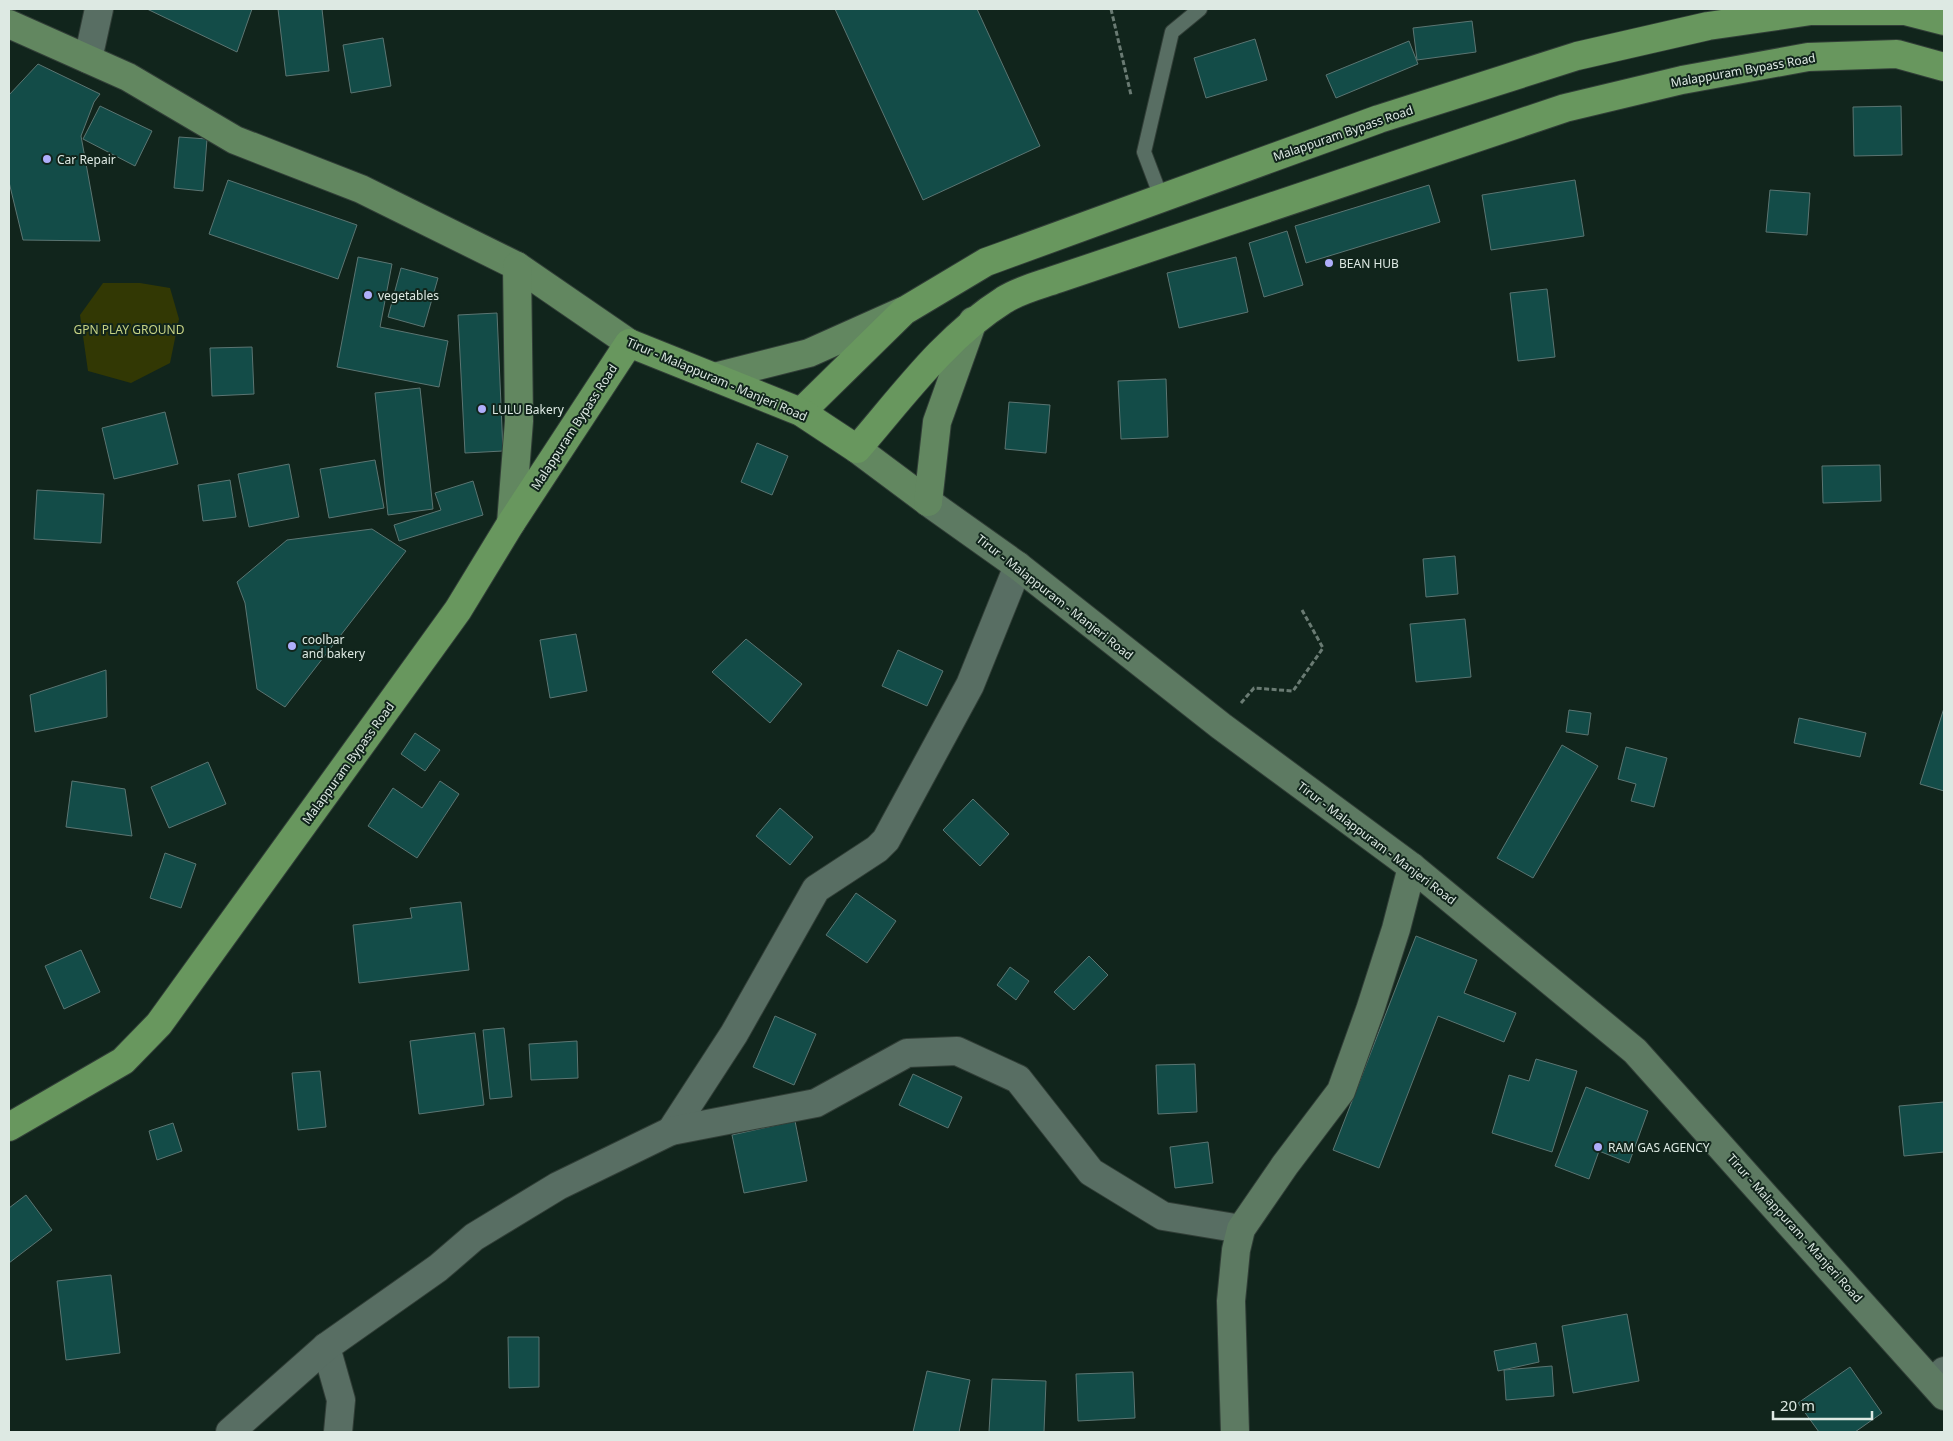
<svg xmlns="http://www.w3.org/2000/svg" width="1953" height="1441" font-family="'Noto Sans',sans-serif">
<style>
.green{fill:#323804}
.building{fill:#134c48;stroke:#5b7572}
.lines{fill:none;stroke-linecap:round;stroke-linejoin:round}
.lane-casing{stroke:#313e37;stroke-width:16}
.street-casing{stroke:#313e37;stroke-width:30}
.secondary-casing{stroke:#313e37;stroke-width:30}
.primary-casing{stroke:#313e37;stroke-width:30}
.highway-casing{stroke:#313e37;stroke-width:30}
.path{stroke:#6a7b73;stroke-width:3;stroke-dasharray:5 2.5;stroke-linecap:butt}
.lane{stroke:#586e63;stroke-width:14}
.street{stroke:#586e63;stroke-width:28}
.secondary{stroke:#5d7a62;stroke-width:28}
.primary{stroke:#628760;stroke-width:28}
.highway{stroke:#68975e;stroke-width:28}
.poi-dot{fill:#afaefa;stroke:#11251c;stroke-width:2}
.labels{text-anchor:middle;dominant-baseline:central;stroke-width:4;stroke-linejoin:round;paint-order:stroke}
.street-label{font-size:12px;fill:#dde9e3;stroke:#11251c}
.poi-label{font-size:12px;fill:#dde9e3;stroke:#11251c;text-anchor:start}
.park-label{font-size:12px;fill:#c6d284;stroke:#11251c}
</style>
<rect width="100%" height="100%" fill="#11251c"/>
<!-- green -->
<path class="green" d="M103,283H140L170,288L179,319L170,363L131,383L88,371L80,315Z"/>
<!-- building -->
<g class="building">
<path d="M147,9H252L237,52Z"/>
<path d="M278,9H322L329,71L286,76Z"/>
<path d="M835,9H977L1040,146L923,200Z"/>
<path d="M1472,21L1476,52L1417,60L1413,28Z"/>
<path d="M383,38L391,86L351,93L343,45Z"/>
<path d="M1255,39L1267,80L1206,98L1194,58Z"/>
<path d="M1409,41L1418,64L1336,98L1326,75Z"/>
<path d="M38,64L100,94L94,102L81,136L100,241L23,240L9,182V95Z"/>
<path d="M100,106L152,131L135,166L83,139Z"/>
<path d="M1901,106L1902,155L1854,156L1853,107Z"/>
<path d="M179,137L207,139L203,191L174,188Z"/>
<path d="M228,180L357,225L338,279L209,234Z"/>
<path d="M1575,180L1584,236L1491,250L1482,195Z"/>
<path d="M1429,185L1440,222L1306,263L1295,226Z"/>
<path d="M1770,190L1810,193L1807,235L1766,232Z"/>
<path d="M1287,231L1303,285L1264,297L1249,243Z"/>
<path d="M358,257L392,264L380,327L448,341L439,387L337,367Z"/>
<path d="M1236,257L1248,312L1179,328L1167,273Z"/>
<path d="M401,268L438,278L424,327L388,317Z"/>
<path d="M1547,289L1555,357L1518,361L1510,293Z"/>
<path d="M497,313L503,451L465,453L458,315Z"/>
<path d="M252,347L254,394L212,396L210,348Z"/>
<path d="M1166,379L1168,437L1121,439L1118,381Z"/>
<path d="M420,388L433,509L388,515L375,393Z"/>
<path d="M1009,402L1050,405L1046,453L1005,449Z"/>
<path d="M165,412L178,464L114,479L102,428Z"/>
<path d="M757,443L788,456L772,495L741,482Z"/>
<path d="M375,460L384,508L329,518L320,469Z"/>
<path d="M289,464L299,517L249,527L238,474Z"/>
<path d="M1880,465L1881,501L1823,503L1822,466Z"/>
<path d="M230,480L236,517L203,521L198,485Z"/>
<path d="M473,481L483,515L399,541L394,525L441,510L435,493Z"/>
<path d="M37,490L104,494L101,543L34,539Z"/>
<path d="M372,529L406,551L285,707L257,689L245,603L237,582L287,540Z"/>
<path d="M1455,556L1458,594L1426,597L1423,559Z"/>
<path d="M1465,619L1471,677L1416,682L1410,624Z"/>
<path d="M576,634L587,691L550,698L540,640Z"/>
<path d="M746,639L802,684L770,723L712,672Z"/>
<path d="M898,650L943,671L927,706L882,686Z"/>
<path d="M106,670L107,717L35,732L30,695Z"/>
<path d="M1944,708V791L1920,784Z"/>
<path d="M1569,710L1591,713L1588,735L1566,732Z"/>
<path d="M1799,718L1866,733L1860,757L1794,743Z"/>
<path d="M415,733L440,750L425,771L401,754Z"/>
<path d="M1562,745L1598,766L1533,878L1497,858Z"/>
<path d="M1626,747L1667,758L1654,807L1631,801L1636,784L1618,779Z"/>
<path d="M208,762L226,804L169,828L151,787Z"/>
<path d="M72,781L125,789L132,836L66,827Z"/>
<path d="M440,781L459,794L417,858L368,826L393,788L422,808Z"/>
<path d="M973,799L1009,834L980,866L943,830Z"/>
<path d="M780,808L813,837L790,865L756,836Z"/>
<path d="M165,853L196,864L181,908L150,898Z"/>
<path d="M856,893L896,921L867,963L826,935Z"/>
<path d="M461,902L469,970L359,983L353,925L412,918L410,908Z"/>
<path d="M1416,936L1477,960L1464,993L1516,1013L1504,1042L1438,1016L1379,1168L1333,1150Z"/>
<path d="M81,950L100,992L64,1009L45,966Z"/>
<path d="M1089,956L1108,975L1074,1010L1054,992Z"/>
<path d="M1010,967L1029,981L1016,1000L997,985Z"/>
<path d="M775,1016L816,1034L794,1085L753,1067Z"/>
<path d="M504,1028L512,1097L490,1099L483,1030Z"/>
<path d="M475,1033L484,1105L419,1114L410,1041Z"/>
<path d="M577,1041L578,1078L531,1080L529,1044Z"/>
<path d="M1536,1059L1577,1071L1552,1152L1492,1133L1509,1075L1529,1081Z"/>
<path d="M1195,1064L1197,1112L1158,1114L1156,1065Z"/>
<path d="M320,1071L326,1127L298,1130L292,1073Z"/>
<path d="M913,1074L962,1097L948,1128L899,1105Z"/>
<path d="M1586,1087L1648,1111L1629,1163L1599,1151L1589,1179L1555,1166Z"/>
<path d="M1944,1102V1152L1904,1156L1899,1106Z"/>
<path d="M795,1121L807,1181L744,1193L732,1135Z"/>
<path d="M173,1123L182,1151L157,1160L149,1131Z"/>
<path d="M1208,1142L1213,1183L1175,1188L1170,1147Z"/>
<path d="M26,1195L52,1230L9,1263V1208Z"/>
<path d="M111,1275L120,1353L66,1360L57,1281Z"/>
<path d="M1627,1314L1639,1381L1573,1393L1562,1326Z"/>
<path d="M508,1337H539V1387L509,1388Z"/>
<path d="M1536,1343L1539,1362L1498,1371L1494,1351Z"/>
<path d="M1552,1366L1554,1396L1506,1400L1504,1370Z"/>
<path d="M1850,1367L1882,1413L1855,1432H1819L1798,1403Z"/>
<path d="M927,1371L970,1380L959,1432H913Z"/>
<path d="M1133,1372L1135,1418L1078,1421L1076,1374Z"/>
<path d="M992,1379L1046,1381L1044,1432H989Z"/>
</g>
<g class="lines">
<defs>
<path id="lane" d="M1161,197L1144,152L1172,32L1200,9"/>
<g id="street">
<path d="M88,59L99,9"/>
<path d="M671,1131L734,1034L816,889L877,849L886,840L970,685L1018,566"/>
<path d="M326,1347L341,1400L338,1432"/>
<path d="M1935,1383L1944,1371"/>
<path d="M230,1432L326,1347L438,1268L474,1237L558,1186L671,1131L816,1103L907,1053L957,1051L1018,1079L1091,1172L1163,1216L1241,1229"/>
</g>
<g id="secondary">
<path d="M928,502L1018,566L1221,726L1412,867L1635,1051L1944,1396"/>
<path d="M1235,1432L1231,1301L1236,1250L1241,1229L1285,1165L1341,1091L1370,1010L1396,929L1412,867"/>
</g>
<g id="primary">
<path d="M9,24L128,77L235,140L361,189L517,266L629,343"/>
<path d="M714,377L809,353L903,311"/>
<path d="M857,449L928,502"/>
<path d="M928,502L937,422L973,321"/>
<path d="M511,523L519,421L517,266"/>
</g>
<g id="highway">
<path d="M801,412L904,311L986,262L1379,119L1577,56L1708,26L1811,11H1905L1944,21"/>
<path d="M9,1127L123,1061L159,1024L458,610L511,523L629,343L801,412L857,449C902,397 945,337 1004,300C1019,290 1040,285 1057,279L1565,108L1682,80L1808,57L1897,54L1944,67"/>
</g>
</defs>
<!-- lane casing -->
<use href="#lane" class="lane-casing"/>
<!-- street casing -->
<use href="#street" class="street-casing"/>
<!-- secondary casing -->
<use href="#secondary" class="secondary-casing"/>
<!-- primary casing -->
<use href="#primary" class="primary-casing"/>
<!-- highway casing -->
<use href="#highway" class="highway-casing"/>
<!-- path -->
<g class="path">
<path d="M1111,9L1131,95"/>
<path d="M1241,703L1254,688L1293,691L1323,648L1302,610"/>
</g>
<!-- lane -->
<use href="#lane" class="lane"/>
<!-- street -->
<use href="#street" class="street"/>
<!-- secondary -->
<use href="#secondary" class="secondary"/>
<!-- primary -->
<use href="#primary" class="primary"/>
<!-- highway -->
<use href="#highway" class="highway"/>
</g>
<!-- markers -->
<g class="poi-dot">
<circle cx="47" cy="159" r="5"/>
<circle cx="1329" cy="263" r="5"/>
<circle cx="368" cy="295" r="5"/>
<circle cx="482" cy="409" r="5"/>
<circle cx="292" cy="646" r="5"/>
<circle cx="1598" cy="1147" r="5"/>
</g>
<g class="labels">
<!-- street labels -->
<g class="street-label">
<text transform="translate(1743 70) rotate(-10)">Malappuram Bypass Road</text>
<text transform="translate(1343 133) rotate(-19)">Malappuram Bypass Road</text>
<text transform="translate(717 379) rotate(23)">Tirur - Malappuram - Manjeri Road</text>
<text transform="translate(574 427) rotate(-57)">Malappuram Bypass Road</text>
<text transform="translate(1055 597) rotate(38)">Tirur - Malappuram - Manjeri Road</text>
<text transform="translate(348 763) rotate(-54)">Malappuram Bypass Road</text>
<text transform="translate(1377 843) rotate(37)">Tirur - Malappuram - Manjeri Road</text>
<text transform="translate(1795 1228) rotate(48)">Tirur - Malappuram - Manjeri Road</text>
</g>
<!-- poi labels -->
<g class="poi-label">
<text x="57" y="159">Car Repair</text>
<text x="1339" y="263">BEAN HUB</text>
<text x="378" y="295">vegetables</text>
<text x="492" y="409">LULU Bakery</text>
<text x="302" y="639">coolbar<tspan x="302" dy="14">and bakery</tspan></text>
<text x="1608" y="1147">RAM GAS AGENCY</text>
</g>
<!-- park labels -->
<g class="park-label">
<text x="129" y="329">GPN PLAY GROUND</text>
</g>
</g>
<!-- border -->
<rect width="1953" height="1441" fill="none" stroke="#dde9e3" stroke-width="20"/>
<!-- scale -->
<path d="M1773 1411v8h99v-8" fill="none" stroke="#dde9e3" stroke-width="2.5"/>
<text x="1780" y="1411" font-size="15" fill="#dde9e3" stroke="#11251c" stroke-width="4" paint-order="stroke">20 m</text>
</svg>
